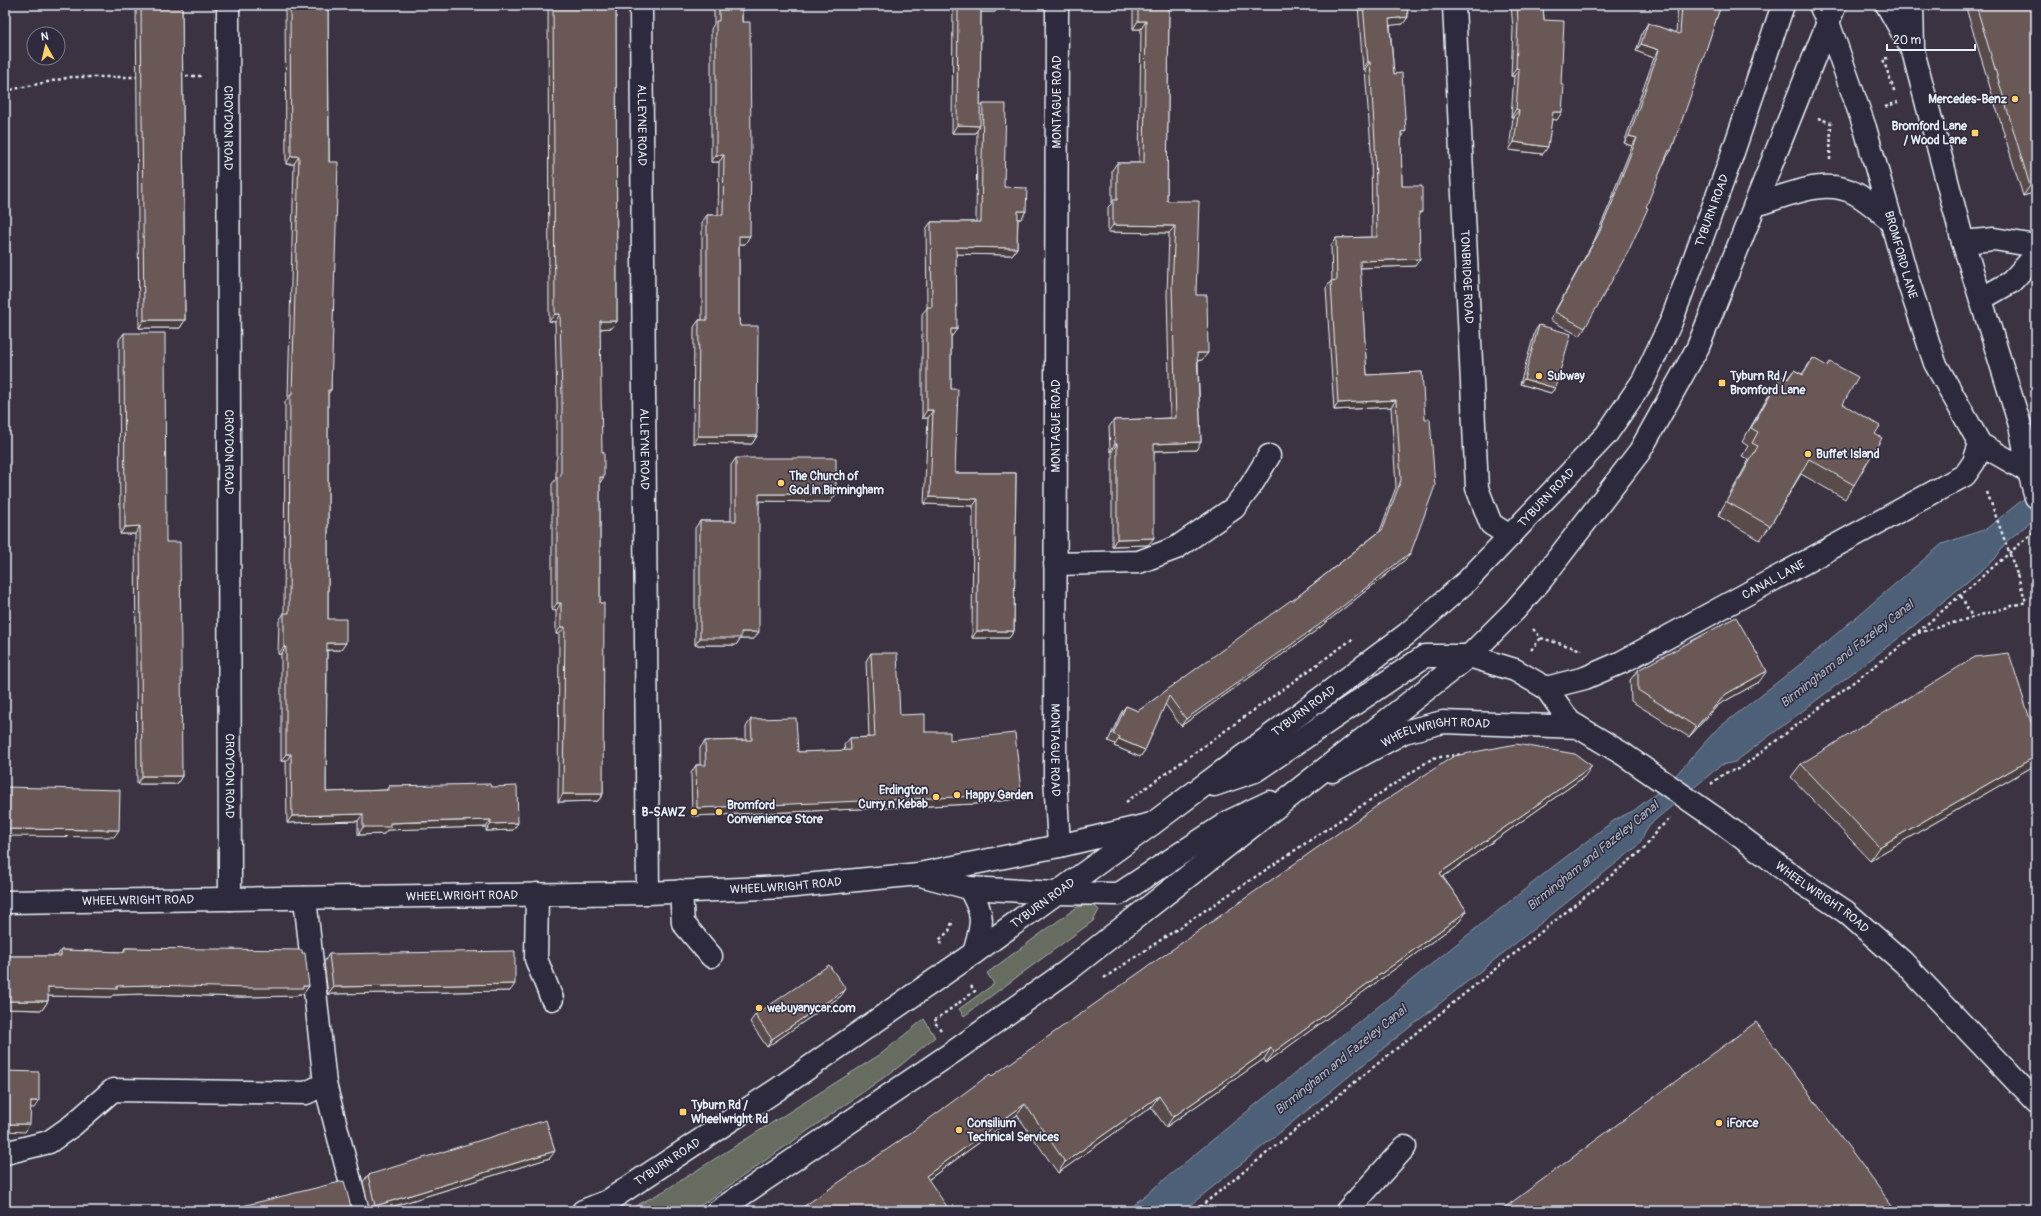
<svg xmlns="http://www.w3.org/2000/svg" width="2041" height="1216" font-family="Pangolin,sans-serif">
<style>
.green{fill:#666c5f;stroke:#a7aeac}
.water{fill:#4d6078;stroke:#8b9aab}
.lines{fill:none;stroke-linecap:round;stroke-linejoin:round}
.minor-casing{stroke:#e8f1f8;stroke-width:25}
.major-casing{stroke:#e8f1f8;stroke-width:25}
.highway-casing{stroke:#e8f1f8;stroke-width:25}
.path{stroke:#e8f1f8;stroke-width:2.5;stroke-dasharray:3 3;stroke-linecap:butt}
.minor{stroke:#2f2a3d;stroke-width:22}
.major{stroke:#2f2a3d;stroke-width:22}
.highway{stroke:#2f2a3d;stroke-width:22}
.minor-bridge-casing{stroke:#e8f1f8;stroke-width:25;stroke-linecap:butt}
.path-bridge{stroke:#e8f1f8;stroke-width:2.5;stroke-dasharray:3 3;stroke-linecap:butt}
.minor-bridge{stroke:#2f2a3d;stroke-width:22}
.wall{fill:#5a4c4b;stroke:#e8f1f8}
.shaded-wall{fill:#4a3e3d;stroke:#e8f1f8}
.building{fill:#695857;stroke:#e8f1f8}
.poi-dot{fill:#ffd166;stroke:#2f2a3d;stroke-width:1.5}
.labels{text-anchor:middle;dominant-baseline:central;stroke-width:3;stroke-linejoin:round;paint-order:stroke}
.poi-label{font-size:12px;font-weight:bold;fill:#e8f1f8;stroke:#2f2a3d;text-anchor:start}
.street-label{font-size:12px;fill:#e8f1f8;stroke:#2f2a3d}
.water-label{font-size:13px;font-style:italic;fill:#aab7c5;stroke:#2f2a3d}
</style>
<rect width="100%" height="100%" fill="#3b3342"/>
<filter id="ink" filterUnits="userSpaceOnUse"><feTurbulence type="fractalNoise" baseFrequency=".025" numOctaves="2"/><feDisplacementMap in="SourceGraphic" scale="8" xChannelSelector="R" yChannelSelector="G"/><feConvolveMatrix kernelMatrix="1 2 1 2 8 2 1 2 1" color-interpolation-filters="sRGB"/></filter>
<g filter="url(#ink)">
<!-- green -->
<g class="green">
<path d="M1093,904L1099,910L1093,921L964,1016L959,1009L994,984L987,973L1077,907Z"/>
<path d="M924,1019L935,1037L896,1069L706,1202L691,1211H626L664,1191L881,1054Z"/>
</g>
<!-- water -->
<path class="water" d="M2036,489V518L2008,540L1995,559L1900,637L1735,762L1721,765L1649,825L1639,845L1390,1043L1183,1211H1126L1249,1110L1554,866L1616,819L1633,811L1667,785L1716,730L1807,659L1942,544L1986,529Z"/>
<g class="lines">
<defs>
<g id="minor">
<path id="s1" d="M228,5L230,899"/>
<path id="s2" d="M641,5L648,893"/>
<path id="s3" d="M1057,5L1055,776L1059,846"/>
<path id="s4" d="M1454,5L1477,488L1491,524L1510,536"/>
<path d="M1963,242L1994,239L2036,246"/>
<path d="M1981,299L2011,282L2036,255"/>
<path d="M1055,564L1139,562L1176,548L1234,508L1250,487L1269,456"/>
<path d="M1469,656L1515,670L1546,688L1570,722L1623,754"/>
<path id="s5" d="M1546,688L1585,678L1622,662L1965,475L1974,462L1980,444"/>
<path id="s6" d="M1332,771L1404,732L1443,722L1578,727"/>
<path id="s7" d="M1721,822L1798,880L1846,912L1903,962L2036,1102"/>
<path d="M924,876L969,888L1056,893"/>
<path d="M969,888C985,915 983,923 974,953"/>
<path d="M681,891L683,923L711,956"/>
<path d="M537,894L536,959L552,999"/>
<path d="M305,898L325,1084L358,1211"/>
<path id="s8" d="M5,902L648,893L785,887L919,874L1059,846L1152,824"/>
<path d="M5,1153L49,1142L73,1125L113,1090L306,1093L325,1084"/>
<path d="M1347,1211L1405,1147"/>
</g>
<g id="major">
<path id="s9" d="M1820,5L1828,22L1865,128L1909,284L1935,363L1980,444L2029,472"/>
<path d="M1887,5L1913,51L1963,242L2020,425L2029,472L2036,497"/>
<path d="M1912,5L1913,48"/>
<path d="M1755,205C1787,196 1825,176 1856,194C1869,201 1881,213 1893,222"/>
</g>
<g id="highway">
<path d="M1214,785L1255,771L1425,656H1469"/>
<path d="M1056,893L1119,894L1230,821L1270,802"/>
<path id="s10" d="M583,1211L608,1201L775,1091L974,953L1152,824L1407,634L1467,581L1606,435L1643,381L1671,322L1730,161L1783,5"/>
<path d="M718,1211L956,1050L1066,972L1469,656L1515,610L1542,579L1640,451L1698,347L1835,5"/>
</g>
</defs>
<!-- minor casing -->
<use href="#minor" class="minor-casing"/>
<!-- major casing -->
<use href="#major" class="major-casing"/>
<!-- highway casing -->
<use href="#highway" class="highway-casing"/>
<!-- path -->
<g class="path">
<path d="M1888,58L1883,59L1895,93"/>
<path d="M180,76H201"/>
<path d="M5,91L71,77H139"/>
<path d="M1885,107L1898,102"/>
<path d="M1818,118L1831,123L1834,122"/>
<path d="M1830,160L1831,123"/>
<path d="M1961,596L1972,617"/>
<path d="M1533,629L1541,638L1582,650"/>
<path d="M1918,633L2026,602L2017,574"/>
<path d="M1531,650L1541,638"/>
<path d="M1711,784L1725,773L1739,769L1905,643L2036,530"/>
<path d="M1126,802L1354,638"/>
<path d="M942,944L939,940L949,931L953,920"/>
<path d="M1104,978L1433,758L1464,754"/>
<path d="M941,1030L934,1021L975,991L971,986"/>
<path d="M1195,1211L1644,849L1657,830L1671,818"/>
</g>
<!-- minor -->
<use href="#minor" class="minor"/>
<!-- major -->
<use href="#major" class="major"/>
<!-- highway -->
<use href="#highway" class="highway"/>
<defs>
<path id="minor-bridge" d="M1623,754L1721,822"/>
</defs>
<!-- minor-bridge casing -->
<use href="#minor-bridge" class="minor-bridge-casing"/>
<!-- path-bridge -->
<path class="path-bridge" d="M1987,492L2017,574"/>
<!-- minor-bridge -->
<use href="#minor-bridge" class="minor-bridge"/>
</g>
<!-- wall -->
<g class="wall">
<path d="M136,5H182L185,320L180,328H139Z"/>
<path d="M285,5H328L331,390L328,394V619L341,650H327L326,792L386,790L389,786L491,787L513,830L486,831V827L409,829L387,830L384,834L358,835V821L287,823L286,761H281V654H278L279,621L284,613L285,402L288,398L294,164H286Z"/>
<path d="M548,5H616L617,321L612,328L600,329V603L603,794L598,801L558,802L559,634H556V611L552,610V484L556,479V460L557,458V403L555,322L549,321Z"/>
<path d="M714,5H742L745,244H739V320L757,436L752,444L693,443L694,327L699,320H702V222L707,215H718L719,162H711V29L714,24Z"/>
<path d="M953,5H1000L995,12H981L980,108L983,104L1004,187L1026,211L1021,219H1018L1017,248L1012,255L956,254L952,336H951V389L955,473H1016L1014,631L1009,638H972L973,506L924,504L928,418H922V314L927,308L926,229L931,222H976L977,129L975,133H952Z"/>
<path d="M1133,5H1169L1167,201L1196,295L1202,360H1198L1201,442L1196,450L1154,451L1148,545L1112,546V451H1110L1109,427L1114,420L1170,418L1167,294L1169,233L1108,232V207L1112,203V170L1117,163H1139L1141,29H1133Z"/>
<path d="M1359,5H1407L1408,17L1403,24L1390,25L1394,74L1401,138L1402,186L1419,216L1415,266L1360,268L1367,375L1422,372L1411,552L1406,559L1314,632L1181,726L1165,704L1145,750L1140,757L1114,746L1115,744L1108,741L1121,713L1126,706L1138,711L1292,601L1380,531L1396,487L1391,407L1334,410L1326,288L1331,281H1332L1331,245L1336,238L1372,237L1371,148L1365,69H1363L1358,6Z"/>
<path d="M1511,5H1543L1544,20L1557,120L1552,119L1543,154L1509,150L1513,117H1511L1514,76H1511L1513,29Z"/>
<path d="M1678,5H1721L1671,151L1667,157L1585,328L1580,336L1550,320L1594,241L1612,199L1611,198L1632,146L1624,143L1654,58L1636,51L1643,31L1648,23L1676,33Z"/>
<path d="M1965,5H2036V192L2023,196Z"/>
<path d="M1539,325L1555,388L1551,393L1520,384L1535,331Z"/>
<path d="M124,333L166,542L182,776L177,784H137L135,534H120L119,340Z"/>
<path d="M1813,358L1843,404L1875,434L1854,485L1845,499L1801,474L1770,526L1760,540L1718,516L1749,460L1742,456L1748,446L1742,442L1772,390L1781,376L1787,379L1794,370L1802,374Z"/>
<path d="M736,458L836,494L830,502L759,501L754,639H740L736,645H695V528L700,521H731V465Z"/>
<path d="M871,653L900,715L925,732L950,740L1016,799L975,804L692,816L691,773L696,765H700V748L705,741L746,740V727L751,719L798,752L845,751L844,745L850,738L869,737L866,661Z"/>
<path d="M1638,670L1759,682L1718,705L1689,737L1631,701L1630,680Z"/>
<path d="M2036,738V760L2032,767L1870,860L1791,777L1801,764Z"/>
<path d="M1584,777L1443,877L1467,911L1459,922L1266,1063L1264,1059L1166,1127L1151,1107L1058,1173L1017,1115L928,1180L898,1142L992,1076Z"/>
<path d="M125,948L302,953L309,986L303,994H298L297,996L242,997L146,994L113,995L111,997L48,996V1001L42,1010L5,1009V956H57L61,950L123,952Z"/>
<path d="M329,954L510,991L328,994L324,962Z"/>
<path d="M841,996L767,1047L750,1022L755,1015Z"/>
<path d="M550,1158L378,1211H370L363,1182L368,1175Z"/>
</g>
<!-- shaded-wall -->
<g class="shaded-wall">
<path d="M981,5H1000L995,12H976Z"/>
<path d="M1408,17L1403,24L1384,26L1389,19Z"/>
<path d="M1138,21H1146L1141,29H1133Z"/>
<path d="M1641,44L1659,50L1654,58L1636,51Z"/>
<path d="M1368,62H1370L1365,69H1363Z"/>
<path d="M1516,68L1519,69L1514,76H1511Z"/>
<path d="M1516,109L1519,110L1513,117H1511Z"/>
<path d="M1553,112H1562L1557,120L1548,119Z"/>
<path d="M957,125L980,126L975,133H952Z"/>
<path d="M1406,131L1401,139V132Z"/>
<path d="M1629,136L1637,138L1632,146L1624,143Z"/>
<path d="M1514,142L1548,147L1543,154L1509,150Z"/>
<path d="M716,155H724L719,162H711Z"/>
<path d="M291,156H299L294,164H286Z"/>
<path d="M2036,184V192L2023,196L2030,186Z"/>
<path d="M1616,191L1617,192L1612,199L1611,198Z"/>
<path d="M1018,211H1026L1021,219L1013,218Z"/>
<path d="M1419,212H1422L1417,219Z"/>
<path d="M1113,225L1175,226L1169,233L1108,232Z"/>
<path d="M739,236H750L745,244H734Z"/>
<path d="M956,247L1017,248L1012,255L950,254Z"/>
<path d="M1420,259L1415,266L1355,268L1360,261Z"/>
<path d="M555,314H560L555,322L549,321Z"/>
<path d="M144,320H185L180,328H139Z"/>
<path d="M600,321H617L612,328L595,329Z"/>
<path d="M951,329H957L952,336H945Z"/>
<path d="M1197,353H1208L1202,360L1192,361Z"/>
<path d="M1524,379L1555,388L1551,393L1520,384Z"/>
<path d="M1396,400L1391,407L1334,410L1338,403Z"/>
<path d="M927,410H933L928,418H922Z"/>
<path d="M698,436H757L752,444L693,443Z"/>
<path d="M1201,442L1196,450L1149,451L1154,444Z"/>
<path d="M1115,444H1117L1112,451H1110Z"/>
<path d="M600,477H604L599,484Z"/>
<path d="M759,494H836L830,502L754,501Z"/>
<path d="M930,497L978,499L973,506L924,504Z"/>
<path d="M140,526L135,534H120L125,527Z"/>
<path d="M1154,538L1148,545L1112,546L1117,539Z"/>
<path d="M1411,552L1406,559L1314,632L1181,726L1186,719Z"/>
<path d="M557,603H561L556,611L552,610Z"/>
<path d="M561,627H565L559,634H556Z"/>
<path d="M977,631H1014L1009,638H972Z"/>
<path d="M741,632H759L754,639H740L736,645H695L700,638Z"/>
<path d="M327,643H346L341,650H321Z"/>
<path d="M284,647H286L281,654H278Z"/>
<path d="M1767,671L1759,682L1718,705L1689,737L1696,727L1726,694Z"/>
<path d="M1119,739L1145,750L1140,757L1114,746Z"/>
<path d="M286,754H291L286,761H281Z"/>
<path d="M2036,756V760L2032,767L1870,860L1879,847Z"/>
<path d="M1592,766L1584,777L1433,884L1440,873Z"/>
<path d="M142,776H182L177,784H137Z"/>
<path d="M1021,792L1016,799L975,804L692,816L697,808Z"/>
<path d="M563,794H603L598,801L558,802Z"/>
<path d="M363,814L358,821L287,823L292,816Z"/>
<path d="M491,820L486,827L387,830L384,834L358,835L363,827L390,823Z"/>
<path d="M518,823L513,830L486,831L491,824Z"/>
<path d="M5,829L119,830L114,837L5,836Z"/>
<path d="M1467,911L1459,922L1266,1063L1274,1052Z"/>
<path d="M515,984L510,991L328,994L333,987Z"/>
<path d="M152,985L303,986H309L303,994H298L297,996L242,997L146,994L113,995L111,997L42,996L48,987Z"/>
<path d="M846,989L841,996L767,1047L772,1039Z"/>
<path d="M5,1001H48L42,1010L5,1009Z"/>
<path d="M1271,1048L1264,1059L1166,1127L1173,1117Z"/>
<path d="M1159,1096L1151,1107L1058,1173L1065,1162Z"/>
<path d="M31,1101H39L34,1108H26Z"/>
<path d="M1025,1104L1017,1115L918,1187L926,1176Z"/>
<path d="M5,1124H30L25,1132L5,1131Z"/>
<path d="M555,1151L550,1158L378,1211H372L375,1206Z"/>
</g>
<!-- building -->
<g class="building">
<path d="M141,5H182L185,320H144Z"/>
<path d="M290,5H328L329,162H338L331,390H328V619H346V643H327L326,792L389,790V786L490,784L491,787L517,786L518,823L491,824V820L414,822L390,823V827H363V814L292,816L291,754H286V647H284V613H289L290,395H292L299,156H291Z"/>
<path d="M553,5H616L617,321H600L602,452H604V477H600V603H604L603,794H563L565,627H561V603H557V477L561,476V452H562V396L560,314H555Z"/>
<path d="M719,5H742V22H750L751,155L750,236H739V320L740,326H758L757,436H698L699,320H707V215H723L724,155H716V21H719Z"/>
<path d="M958,5H981L980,126L957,125Z"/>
<path d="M1138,5H1169L1167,201H1199L1196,295H1207L1208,353H1197L1201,442L1154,444V538L1117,539V444H1115L1114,420L1176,418L1172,286L1175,226L1113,225V200H1117V163H1144L1146,21H1138Z"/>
<path d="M1363,5H1407L1408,17L1389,19L1394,74L1402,73L1406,131L1401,132L1402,186H1422V212H1419L1420,259L1360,261L1367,375L1422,372L1425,419H1430L1435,486L1411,552L1319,625L1186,719L1169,696L1145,750L1119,739L1120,737L1113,734L1126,706L1138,711L1291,600L1292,601L1383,529L1401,480L1396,400L1338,403L1331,281L1337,280L1336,238L1377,237L1375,141L1370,62H1368Z"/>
<path d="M1517,5H1543L1544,20L1564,21L1561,85H1564L1562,112H1553L1548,147L1514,142L1519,110L1516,109L1519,69L1516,68L1518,22Z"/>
<path d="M1682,5H1721L1692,92L1671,151L1669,150L1646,207L1648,208L1628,252L1585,328L1555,312L1599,233L1617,192L1616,191L1637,138L1629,136L1659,50L1641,44L1648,23L1680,34Z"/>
<path d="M1976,5H2036V184L2030,186Z"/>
<path d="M983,104H1006L1004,187L1027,188L1026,211H1018L1017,248L956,247L957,329H951V389H958L955,473H1016L1014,631H977L978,499L930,497L933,410H927V307H932L931,222H981Z"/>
<path d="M1539,325L1571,334L1555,388L1524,379Z"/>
<path d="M124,333H165L166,542H180L182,776H142L140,526L125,527Z"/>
<path d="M1813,358L1827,366L1830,362L1858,377L1843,404L1880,426L1875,434L1882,438L1854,485L1809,459L1770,526L1727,502L1758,446L1752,443L1758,432L1751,428L1771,393L1781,376L1788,379L1794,370L1803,375Z"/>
<path d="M736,458H836V494H759V632H741V638H700V521H736Z"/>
<path d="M1736,617L1767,671L1726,694L1696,727L1638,690V670Z"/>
<path d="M871,653H897L900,715L925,714V732H950V740L1015,733L1021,792L981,796L697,808L696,765H706L705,741L752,740L751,719L796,718L798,752L851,750L850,738L875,737Z"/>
<path d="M2009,653L2036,738V756L1879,847L1801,764L1975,657Z"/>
<path d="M1516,744L1575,754L1592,766L1440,873L1467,911L1274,1052L1271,1048L1173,1117L1159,1096L1065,1162L1025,1104L926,1176L950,1211H797L898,1142L990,1074L992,1076L1381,803L1454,756Z"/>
<path d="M5,787L120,790L119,830L5,829Z"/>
<path d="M125,948L302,950V953H305L309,986H303V988H248L152,985L117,986V989L48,987V1001H5V956H61V950L125,952Z"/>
<path d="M515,951V984L333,987L329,954Z"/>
<path d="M829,965L846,989L772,1039L755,1015Z"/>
<path d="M1756,1022L1896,1211H1500Z"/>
<path d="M5,1071L39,1072V1101H31L30,1124H5Z"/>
<path d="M546,1120L555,1151L375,1206L368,1175Z"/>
<path d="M344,1181L351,1207L353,1211H222Z"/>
</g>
</g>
<!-- markers -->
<g class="poi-dot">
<circle cx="2015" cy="99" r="4"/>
<rect x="1971" y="129" width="8" height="8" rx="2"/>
<circle cx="1539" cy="376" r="4"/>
<rect x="1718" y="379" width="8" height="8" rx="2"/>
<circle cx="1808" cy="454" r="4"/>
<circle cx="781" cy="483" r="4"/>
<circle cx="957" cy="795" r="4"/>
<circle cx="936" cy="797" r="4"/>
<circle cx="694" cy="812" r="4"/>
<circle cx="719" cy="812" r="4"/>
<circle cx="759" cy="1008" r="4"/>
<rect x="679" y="1108" width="8" height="8" rx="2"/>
<circle cx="1719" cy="1123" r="4"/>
<circle cx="959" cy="1130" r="4"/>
</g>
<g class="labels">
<!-- poi labels -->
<g class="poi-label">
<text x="2007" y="99" text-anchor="end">Mercedes-Benz</text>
<text x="1967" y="126" text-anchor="end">Bromford Lane<tspan x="1967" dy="14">/ Wood Lane</tspan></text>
<text x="1547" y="376">Subway</text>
<text x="1730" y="376">Tyburn Rd /<tspan x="1730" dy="14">Bromford Lane</tspan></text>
<text x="1816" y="454">Buffet Island</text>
<text x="789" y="476">The Church of<tspan x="789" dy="14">God in Birmingham</tspan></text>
<text x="928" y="790" text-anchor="end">Erdington<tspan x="928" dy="14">Curry n Kebab</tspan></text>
<text x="965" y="795">Happy Garden</text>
<text x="727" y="805">Bromford<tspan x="727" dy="14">Convenience Store</tspan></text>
<text x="686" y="812" text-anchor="end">B-SAWZ</text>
<text x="767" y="1008">webuyanycar.com</text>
<text x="691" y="1105">Tyburn Rd /<tspan x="691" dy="14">Wheelwright Rd</tspan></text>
<text x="967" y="1123">Consilium<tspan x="967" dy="14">Technical Services</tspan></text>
<text x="1727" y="1123">iForce</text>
</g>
<!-- street labels -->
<g class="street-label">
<text transform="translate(1057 102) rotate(-90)">MONTAGUE ROAD</text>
<text stroke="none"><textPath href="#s2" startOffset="120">ALLEYNE ROAD</textPath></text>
<text stroke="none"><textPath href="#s1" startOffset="123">CROYDON ROAD</textPath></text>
<text stroke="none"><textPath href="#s10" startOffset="1538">TYBURN ROAD</textPath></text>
<text stroke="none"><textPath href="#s9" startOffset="263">BROMFORD LANE</textPath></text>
<text stroke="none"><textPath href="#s4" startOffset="272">TONBRIDGE ROAD</textPath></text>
<text transform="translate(1056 426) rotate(-90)">MONTAGUE ROAD</text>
<text stroke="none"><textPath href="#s2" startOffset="444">ALLEYNE ROAD</textPath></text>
<text stroke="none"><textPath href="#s1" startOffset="447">CROYDON ROAD</textPath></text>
<text stroke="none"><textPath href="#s10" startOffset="1202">TYBURN ROAD</textPath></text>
<text stroke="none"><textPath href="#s5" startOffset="253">CANAL LANE</textPath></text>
<text stroke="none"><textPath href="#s10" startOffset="878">TYBURN ROAD</textPath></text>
<text stroke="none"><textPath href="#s6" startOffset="113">WHEELWRIGHT ROAD</textPath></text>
<text stroke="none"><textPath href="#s3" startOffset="745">MONTAGUE ROAD</textPath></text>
<text stroke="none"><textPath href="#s1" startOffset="771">CROYDON ROAD</textPath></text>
<text stroke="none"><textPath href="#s8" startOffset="781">WHEELWRIGHT ROAD</textPath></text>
<text stroke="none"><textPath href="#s8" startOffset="457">WHEELWRIGHT ROAD</textPath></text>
<text stroke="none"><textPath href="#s7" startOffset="126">WHEELWRIGHT ROAD</textPath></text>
<text stroke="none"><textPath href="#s8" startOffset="133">WHEELWRIGHT ROAD</textPath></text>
<text stroke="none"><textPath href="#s10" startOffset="554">TYBURN ROAD</textPath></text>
<text stroke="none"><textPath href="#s10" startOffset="98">TYBURN ROAD</textPath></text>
</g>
<!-- water labels -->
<g class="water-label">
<text transform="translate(1847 654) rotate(-38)">Birmingham and Fazeley Canal</text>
<text transform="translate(1593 856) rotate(-39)">Birmingham and Fazeley Canal</text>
<text transform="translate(1341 1060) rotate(-39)">Birmingham and Fazeley Canal</text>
</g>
</g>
<!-- margin -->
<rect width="2041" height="1216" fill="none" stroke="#2f2a3d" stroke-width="20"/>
<rect x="10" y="10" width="2021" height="1196" fill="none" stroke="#e8f1f8" stroke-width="1.5" filter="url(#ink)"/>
<!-- north arrow -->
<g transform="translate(46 46) rotate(352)"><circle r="19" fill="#2f2a3d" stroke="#797a88"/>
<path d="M0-3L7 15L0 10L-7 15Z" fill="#ffd166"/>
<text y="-6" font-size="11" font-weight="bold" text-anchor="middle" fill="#e8f1f8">N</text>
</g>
<!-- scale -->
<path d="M1887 44v6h88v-6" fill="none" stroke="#e8f1f8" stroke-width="2"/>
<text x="1893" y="44" font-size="12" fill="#e8f1f8" stroke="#2f2a3d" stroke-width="3" paint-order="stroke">20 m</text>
</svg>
